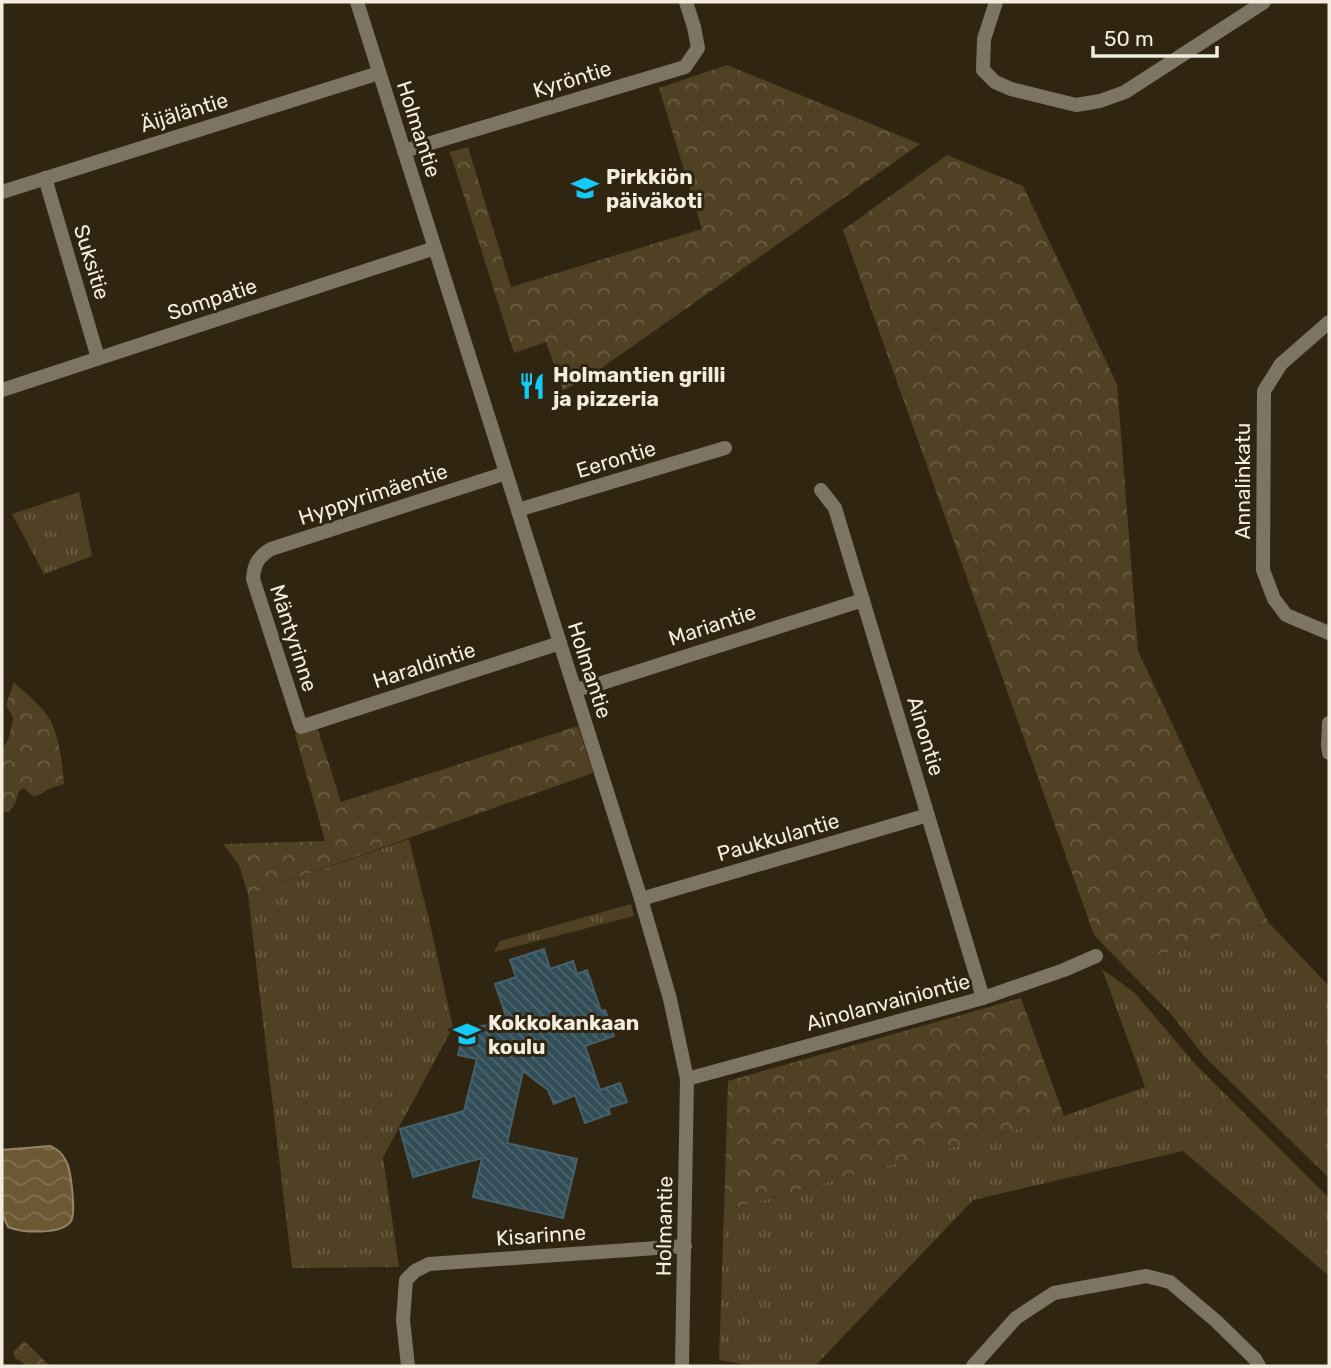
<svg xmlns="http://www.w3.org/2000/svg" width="1331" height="1368" font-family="Rubik,sans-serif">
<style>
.grass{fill:url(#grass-tufts)}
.forest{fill:url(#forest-crowns)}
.water{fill:url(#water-waves);stroke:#948567;stroke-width:2}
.building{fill:url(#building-back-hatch);stroke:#45616c;stroke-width:2}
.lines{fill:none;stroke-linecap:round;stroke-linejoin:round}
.street{stroke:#7d7463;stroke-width:14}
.labels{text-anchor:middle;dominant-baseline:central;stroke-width:6;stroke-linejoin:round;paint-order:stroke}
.street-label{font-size:21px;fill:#f3ecdf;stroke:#2f2510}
.poi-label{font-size:21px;font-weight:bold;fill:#f3ecdf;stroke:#2f2510;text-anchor:start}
</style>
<defs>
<pattern id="grass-tufts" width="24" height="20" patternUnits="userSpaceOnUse" patternTransform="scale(1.75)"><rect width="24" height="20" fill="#504124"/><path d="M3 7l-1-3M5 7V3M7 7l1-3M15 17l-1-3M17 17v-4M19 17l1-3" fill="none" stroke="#6a5d43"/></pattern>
<pattern id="forest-crowns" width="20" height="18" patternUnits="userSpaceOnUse" patternTransform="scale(1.75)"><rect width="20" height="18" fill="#504124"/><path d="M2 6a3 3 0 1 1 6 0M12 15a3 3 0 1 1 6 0" fill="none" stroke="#6a5d43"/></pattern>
<pattern id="water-waves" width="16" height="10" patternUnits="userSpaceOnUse" patternTransform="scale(1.75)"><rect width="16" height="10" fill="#6c5934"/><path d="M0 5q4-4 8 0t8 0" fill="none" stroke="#817151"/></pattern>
<pattern id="building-back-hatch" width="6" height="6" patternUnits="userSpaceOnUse" patternTransform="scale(1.75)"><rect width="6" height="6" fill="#314d57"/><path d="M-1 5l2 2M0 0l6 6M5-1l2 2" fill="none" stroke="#4f676f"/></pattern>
</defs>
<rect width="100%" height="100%" fill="#2f2510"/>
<!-- grass -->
<g class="grass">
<path d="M79,492L92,556L44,574L12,514Z"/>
<path d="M409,839L430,924L453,1027L383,1157L399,1267L292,1268L248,895Z"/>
<path d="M631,904L634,916L494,952L500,941Z"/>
<path d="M1269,923L1329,986V1178L1204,1056L1171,1014L1123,965Z"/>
<path d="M1102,969L1135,993L1195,1064L1329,1198V1276L1183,1151L973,1200L815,1366H756L719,1360L724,1211L1064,1116L1145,1087Z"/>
</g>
<!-- forest -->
<g class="forest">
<path d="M727,65L920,144L586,379L563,390L546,342L514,353L450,152L468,147L511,287L702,229L659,88Z"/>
<path d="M947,155L1023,186L1117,384L1138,651L1234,856L1269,923L1123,965L1094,935L843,230Z"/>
<path d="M14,682C25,693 41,705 49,718C60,738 62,763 64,784L51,788L34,797L24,788L19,791L15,804L9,812H2V748H3L9,738L13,718L6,705Z"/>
<path d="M578,726L593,773L248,895L239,865L223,844L325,841L295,734L317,727L341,802Z"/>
<path d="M1021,998L1064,1116L724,1211L728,1081Z"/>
<path d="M24,1341L48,1364L51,1366H28L15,1358L13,1352Z"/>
</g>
<!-- water -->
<path class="water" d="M50,1146C58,1149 62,1153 66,1161C71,1169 76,1213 71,1221C62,1235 23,1233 8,1227L2,1213V1150Z"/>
<!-- building -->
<path class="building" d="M544,949L550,969L573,961L577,974L587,970L601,1011L605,1010L614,1036L585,1046L600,1090L620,1083L627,1102L608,1108L610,1114L585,1123L575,1095L554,1104L548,1090L523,1071L507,1143L577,1159L563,1218L473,1197L482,1158L413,1177L400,1129L464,1111L477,1059L458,1055L464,1030L515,1019L506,1016L495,984L516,977L510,960Z"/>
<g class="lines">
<!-- street -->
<g class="street">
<path d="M357,2L641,899L670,999L687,1079L682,1366"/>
<path d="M996,2L984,39L983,70L995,82L1011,89L1076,105L1100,101L1125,92L1264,2"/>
<path d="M404,151L685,67L698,48L694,27L686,2"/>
<path d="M45,178L98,358"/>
<path d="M2,192L379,73"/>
<path d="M1329,322L1281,364L1264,391L1263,570L1274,599L1286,615L1329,633"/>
<path d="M2,390L435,248"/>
<path d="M506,473L271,549C258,557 254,564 253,579L301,727L560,643"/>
<path d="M821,490L835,508L983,998"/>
<path d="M518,510L725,448"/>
<path d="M575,690L602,683L863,600"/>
<path d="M1329,723L1328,746L1329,753"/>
<path d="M641,899L928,815"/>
<path d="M687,1079L983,998L1064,970L1096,956"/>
<path d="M408,1366L403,1320L406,1280L415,1271L429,1264L685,1246"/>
<path d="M973,1366L1016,1318L1054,1293L1146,1276L1170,1282L1216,1321L1255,1359L1259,1366"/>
</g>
</g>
<!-- icons -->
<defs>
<symbol id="school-bare" viewBox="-9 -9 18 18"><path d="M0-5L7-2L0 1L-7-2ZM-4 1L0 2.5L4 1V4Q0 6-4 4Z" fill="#14cafb" stroke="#2f2510" stroke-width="2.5" paint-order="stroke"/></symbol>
<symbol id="restaurant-bare" viewBox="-9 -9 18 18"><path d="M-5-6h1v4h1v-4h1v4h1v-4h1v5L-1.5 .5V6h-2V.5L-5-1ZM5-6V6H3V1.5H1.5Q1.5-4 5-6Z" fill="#14cafb" stroke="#2f2510" stroke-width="2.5" paint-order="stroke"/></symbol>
</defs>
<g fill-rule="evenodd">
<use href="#school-bare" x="566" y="169" width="38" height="38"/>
<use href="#restaurant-bare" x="513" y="367" width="38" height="38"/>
<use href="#school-bare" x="448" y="1015" width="38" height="38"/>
</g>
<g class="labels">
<!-- street labels -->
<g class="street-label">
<text transform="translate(572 79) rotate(-17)">Kyröntie</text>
<text transform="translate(184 112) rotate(-17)">Äijäläntie</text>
<text transform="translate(419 129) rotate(72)">Holmantie</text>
<text transform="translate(92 262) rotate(73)">Suksitie</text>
<text transform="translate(212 299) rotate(-18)">Sompatie</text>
<text transform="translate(616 459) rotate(-17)">Eerontie</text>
<text transform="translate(1242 481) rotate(-90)">Annalinkatu</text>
<text transform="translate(373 494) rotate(-18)">Hyppyrimäentie</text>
<text transform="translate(712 625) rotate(-18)">Mariantie</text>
<text transform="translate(294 638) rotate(72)">Mäntyrinne</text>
<text transform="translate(424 665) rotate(-18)">Haraldintie</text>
<text transform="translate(590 670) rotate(72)">Holmantie</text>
<text transform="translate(926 736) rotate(73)">Ainontie</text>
<text transform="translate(778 837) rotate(-16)">Paukkulantie</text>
<text transform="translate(888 1002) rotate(-15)">Ainolanvainiontie</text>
<text transform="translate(664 1226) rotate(-89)">Holmantie</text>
<text transform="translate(541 1235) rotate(-4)">Kisarinne</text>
</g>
<!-- poi labels -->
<g class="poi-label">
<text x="606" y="176">Pirkkiön<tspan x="606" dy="24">päiväkoti</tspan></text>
<text x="553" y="374">Holmantien grilli<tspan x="553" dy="24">ja pizzeria</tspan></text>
<text x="488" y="1022">Kokkokankaan<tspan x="488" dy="24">koulu</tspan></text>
</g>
</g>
<!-- border -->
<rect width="1331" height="1368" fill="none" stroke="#f3ecdf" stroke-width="7"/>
<!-- scale -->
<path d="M1093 46v10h124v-10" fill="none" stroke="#f3ecdf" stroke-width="3.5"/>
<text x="1104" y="46" font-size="21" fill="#f3ecdf" stroke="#2f2510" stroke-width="5" paint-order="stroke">50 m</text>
</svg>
